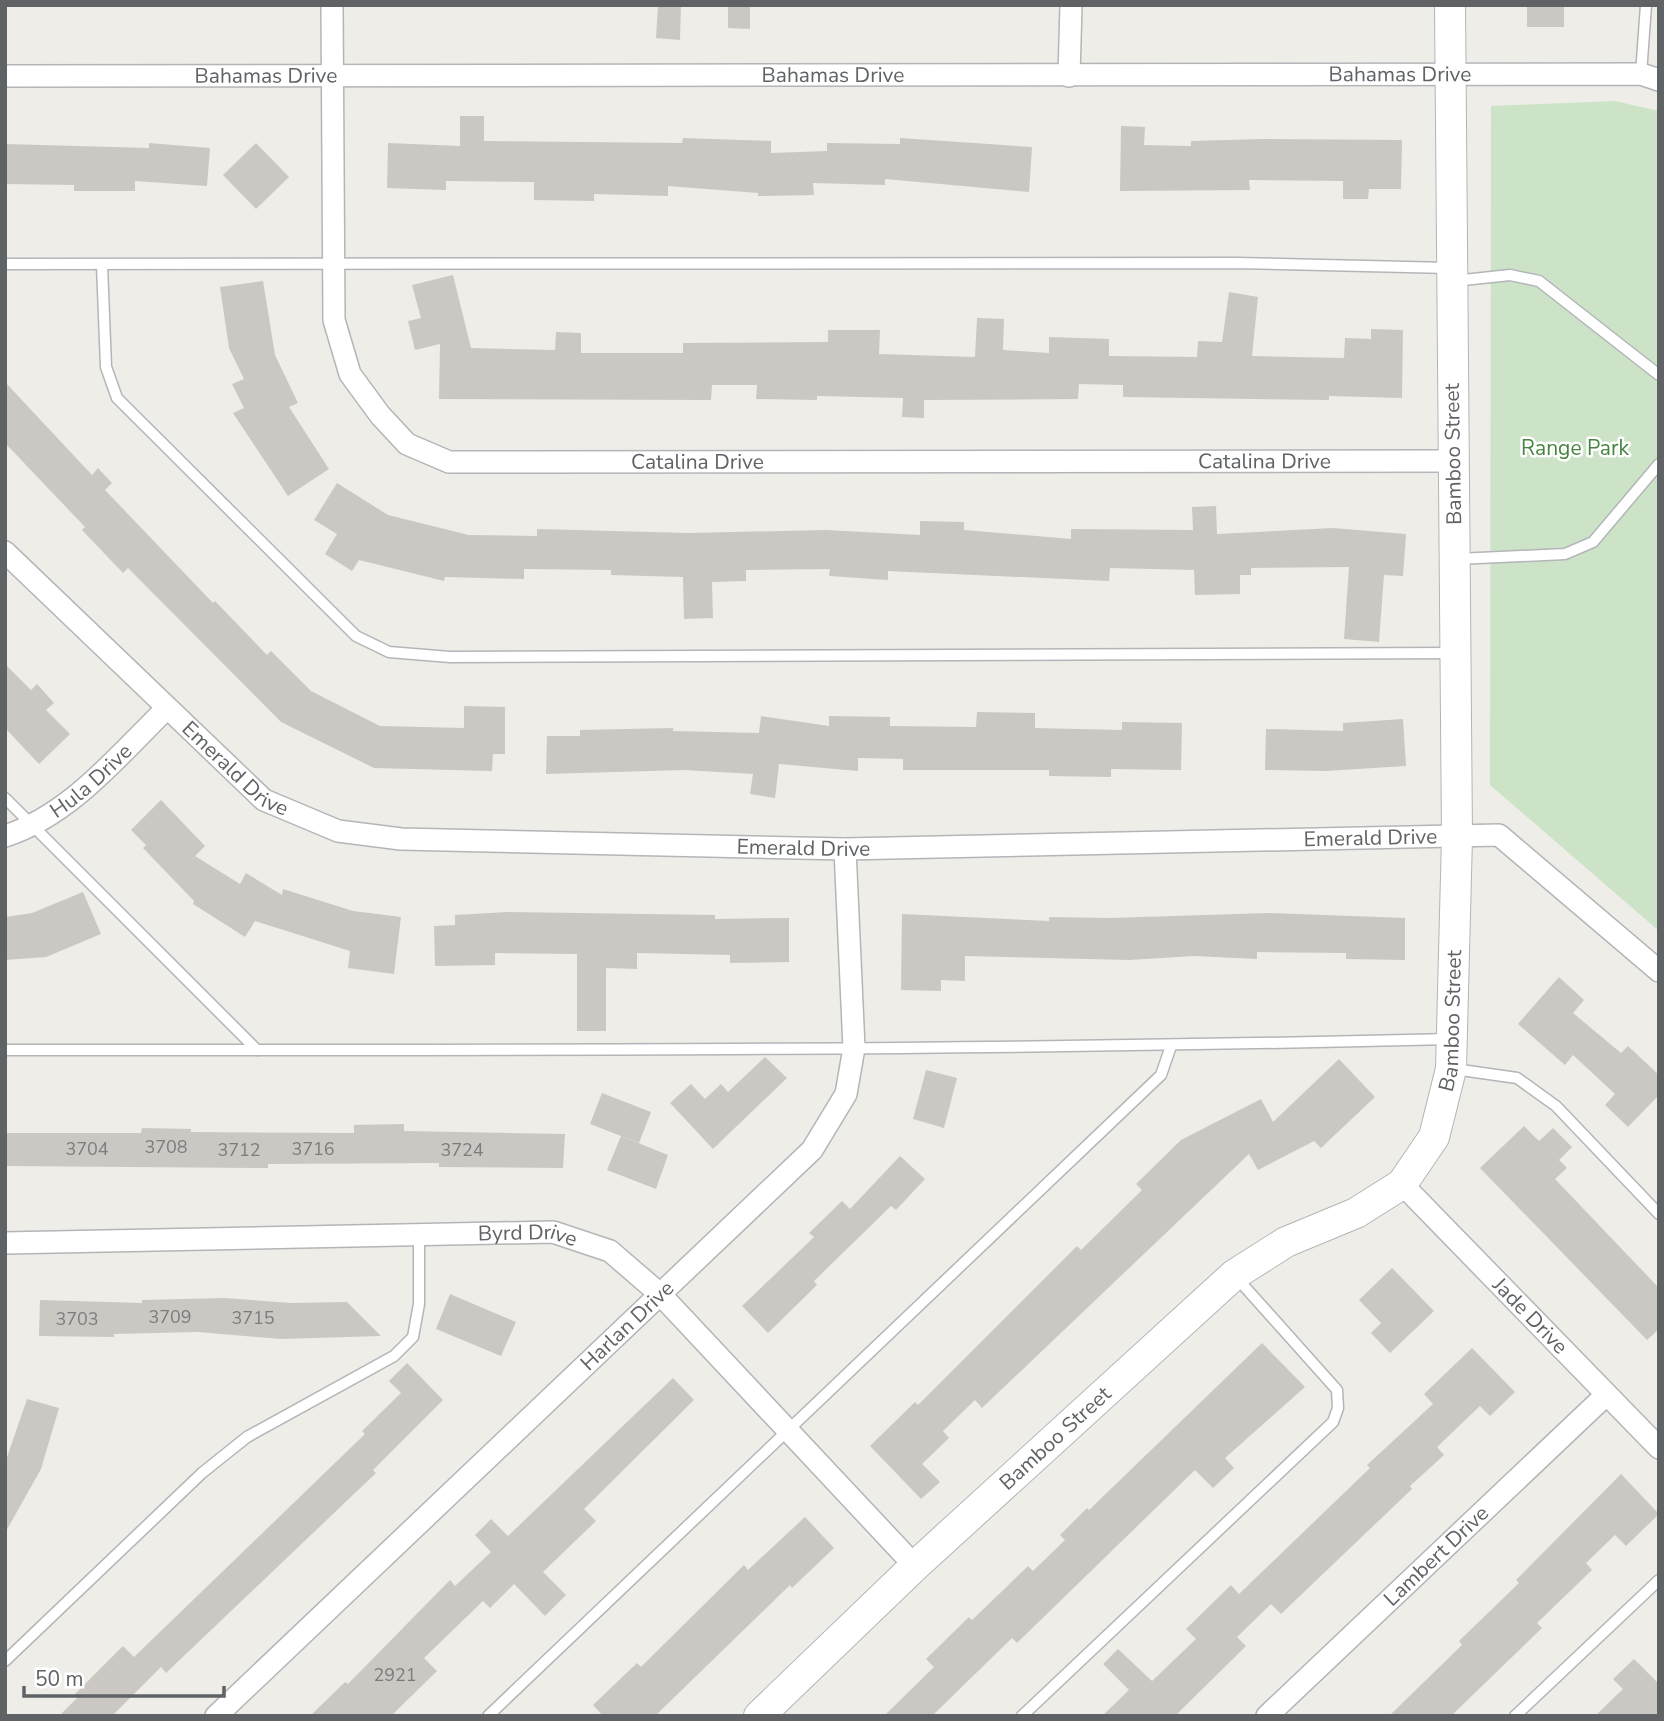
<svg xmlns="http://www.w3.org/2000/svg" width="1664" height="1721" font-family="'Nunito Sans',sans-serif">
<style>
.green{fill:#cce3c8}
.building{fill:#cbc8c4}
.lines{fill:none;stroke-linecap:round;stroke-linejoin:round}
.lane-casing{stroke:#b3b5b8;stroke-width:13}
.street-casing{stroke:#b3b5b8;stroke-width:24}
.secondary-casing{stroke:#b2b5b8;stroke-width:32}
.lane{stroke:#fff;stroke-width:10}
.street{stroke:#fff;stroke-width:21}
.secondary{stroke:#fff;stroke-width:30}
.labels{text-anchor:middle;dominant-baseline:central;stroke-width:5;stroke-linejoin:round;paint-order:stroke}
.number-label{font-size:18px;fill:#7a7c7e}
.street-label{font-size:21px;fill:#5f6366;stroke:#fff}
.park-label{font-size:21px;fill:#478341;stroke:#fff}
</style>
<rect width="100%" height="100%" fill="#efede8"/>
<!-- green -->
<path class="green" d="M1615,101L1659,111V931L1490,785L1491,106Z"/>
<!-- building -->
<g class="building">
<path d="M658,5H681L680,40L656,38Z"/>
<path d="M728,5H750V29L728,28Z"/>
<rect x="1527" y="5" width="37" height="22"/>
<path d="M460,116H484V141L682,143L683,138L771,141V153L827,151V143L900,144V138L1032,147L1029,192L885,179V185L813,183L814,195L758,196V193L668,186V196L594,194V201L534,200V182L446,181V190L387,188L388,143L460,146Z"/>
<path d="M1121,126L1145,127L1144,145L1191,146V141L1263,139L1402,140L1401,189H1369L1368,199H1343V181L1249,180L1250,190L1120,191Z"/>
<path d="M149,143L210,148L207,186L135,181V191H74V185L5,184V144L149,148Z"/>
<path d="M256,143L289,177L256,209L223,175Z"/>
<path d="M453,275L471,348L555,350L556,332L581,333V353H683V343L828,342V330H880L879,354L975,357L977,318L1004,319L1003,350L1049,353V337L1109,339V356L1197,357L1198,341L1222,342L1229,292L1258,297L1252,356L1344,358L1345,338L1371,339V329L1403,330L1402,398L1329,396V400L1123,397V385L1079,384L1078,399L924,400V418L902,417L903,398L817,396V400L756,399L757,385H712L711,400L439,399L440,344L415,350L408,321L421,318L412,285Z"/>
<path d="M263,281L275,355L298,403L289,407L329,469L288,496L233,413L244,408L232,384L244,379L229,348L220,287Z"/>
<path d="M5,382L92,475L98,468L112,483L105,490L213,603L215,601L267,655L271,651L311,691L380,726L464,728V706L505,707V754H493L492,771L374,768L281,722L128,568L123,573L82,530L85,527L5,443Z"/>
<path d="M337,483L388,515L469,535L537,536V529L689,533L826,530L920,535V521L964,522V530L1071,539V529L1193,530L1192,507L1216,506L1217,534L1333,528L1406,534L1403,576L1384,575L1379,642L1344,639L1349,567L1251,568V575H1240V594L1195,595L1194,570L1110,568L1109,581L888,571V580L829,576L830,569L746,570V581L712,582L713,618L684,619L683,577L611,575V570L524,569V579L445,577L444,581L359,560L352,571L325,554L337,534L314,520Z"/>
<path d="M5,664L31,690L37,684L54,703L46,710L70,734L39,764L5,728Z"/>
<path d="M977,712L1035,713V728L1122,730V722L1182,723L1181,770L1111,769V777L1049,776V770H903V759L858,758V771L779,764L775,798L750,794L753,774L684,770L546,774L547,736H580V730L673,728V731L759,733L761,716L829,726V716L890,717V726L976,727Z"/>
<path d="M1403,719L1406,766L1325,771L1265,770L1266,729L1343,731V723Z"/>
<path d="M161,800L205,846L195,856L240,884L246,873L282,895L283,889L353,911L401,917L394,974L348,968L350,951L255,921L245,937L193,904L194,901L143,848L146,845L131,830Z"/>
<path d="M83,892L101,934L46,957L5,960V917L32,913Z"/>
<path d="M508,912L715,915V919L789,918V962L730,963V955L637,953V969L606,968V1031H577V954L495,953V965L435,966L434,926L455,925V915Z"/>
<path d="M1268,913L1405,918V960L1346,959V953L1257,952V959L1194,956L1129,960L965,956V981L941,980V991L901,990L902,914L1049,921V917L1110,918Z"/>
<path d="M1559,977L1584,1000L1573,1013L1621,1053L1628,1046L1659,1075V1095L1628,1127L1605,1105L1615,1094L1573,1055L1565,1065L1518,1024Z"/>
<path d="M765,1057L787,1078L713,1149L670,1103L691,1084L705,1099L721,1084L728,1092Z"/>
<path d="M1339,1059L1375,1097L1321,1148L1314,1141L1258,1170L1249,1154L982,1408L975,1400L943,1431L949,1438L922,1464L940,1482L921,1499L870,1446L915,1402L918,1405L1077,1246L1081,1250L1142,1190L1136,1184L1181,1140L1261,1099L1273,1122Z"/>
<path d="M926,1070L957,1078L944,1128L913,1119Z"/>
<path d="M602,1093L651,1112L639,1143L590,1124Z"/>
<path d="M404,1124V1131L565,1134L563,1168L439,1167V1163L268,1164V1168L5,1166V1133H141L142,1128L191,1129V1132L354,1133V1125Z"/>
<path d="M1524,1126L1539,1141L1553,1128L1572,1147L1559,1160L1567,1168L1555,1179L1659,1288V1329L1647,1340L1480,1168Z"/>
<path d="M621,1136L668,1155L656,1189L607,1170Z"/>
<path d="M900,1156L925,1179L896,1210L891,1206L814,1281L817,1285L768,1333L742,1306L814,1237L809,1233L842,1201L850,1209Z"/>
<path d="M1392,1268L1434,1311L1390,1353L1371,1333L1381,1323L1359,1300Z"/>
<path d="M450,1294L516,1322L501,1356L436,1329Z"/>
<path d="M225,1298L291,1303L347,1302L381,1336L281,1339L198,1332L114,1334V1337L39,1336L40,1300L142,1303V1300Z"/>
<path d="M1262,1343L1305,1387L1225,1458L1234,1468L1213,1488L1195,1470L1017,1643L1012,1638L932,1716H884L934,1667L926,1659L969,1617L972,1620L1028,1566L1033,1571L1065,1540L1060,1535L1087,1508L1089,1510Z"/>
<path d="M1472,1348L1515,1392L1490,1416L1480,1406L1437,1447L1444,1455L1410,1486L1412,1489L1281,1614L1271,1604L1237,1637L1246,1646L1175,1716H1102L1129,1690L1103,1664L1118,1649L1152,1681L1196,1639L1186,1629L1231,1585L1239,1594L1370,1468L1367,1465L1433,1404L1424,1394Z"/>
<path d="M407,1363L443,1400L373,1470L376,1473L166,1673L161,1667L112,1716H59L78,1697L75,1694L123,1646L134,1657L365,1434L362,1431L401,1393L389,1381Z"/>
<path d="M673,1378L694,1400L584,1509L596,1521L543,1572L566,1595L545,1616L514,1584L490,1608L483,1601L424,1658L437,1671L391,1716H310L345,1682L348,1684L450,1580L455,1586L491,1552L475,1535L491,1519L508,1536Z"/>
<path d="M27,1399L59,1408L41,1469L5,1533V1463Z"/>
<path d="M1621,1474L1659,1514L1626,1546L1615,1535L1586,1563L1592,1570L1537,1623L1542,1628L1451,1716H1389L1462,1645L1459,1641L1519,1583L1516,1580Z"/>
<path d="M805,1517L834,1548L792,1588L790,1585L655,1716H603L593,1705L637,1663L641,1667L744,1565L748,1570Z"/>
<path d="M1634,1659L1659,1684V1716H1595L1623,1689L1613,1679Z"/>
</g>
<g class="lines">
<defs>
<g id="lane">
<path d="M1641,74L1646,5"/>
<path d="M5,264L1236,263L1449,268"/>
<path d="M102,265L106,367L117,398L356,636L389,652L450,657L1454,653"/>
<path d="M1454,281L1510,275L1539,281L1659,375"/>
<path d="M1458,559L1565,554L1593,542L1659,464"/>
<path d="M5,798L257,1050"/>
<path d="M5,1050C487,1050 969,1051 1451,1039"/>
<path d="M1454,1069L1517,1078L1556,1106L1659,1214"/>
<path d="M5,1661L202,1473L247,1437L394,1356L413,1337L419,1304V1234"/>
<path d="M488,1716L1161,1075L1171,1046"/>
<path d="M1022,1716L1333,1422L1338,1408L1337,1390L1235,1276"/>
<path d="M1515,1716L1659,1580"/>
</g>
<g id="street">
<path id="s1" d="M332,5L334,320L350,374L380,415L407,444L449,462L1453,461"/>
<path id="s2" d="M5,76L1641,74L1659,80"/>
<path d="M1069,76L1071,5"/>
<path id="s3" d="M5,552L264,800L338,831L401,839L845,849L1499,835L1659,971"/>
<path id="s4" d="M5,836C70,815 118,756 166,709"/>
<path id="s5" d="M1402,1184L1659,1448"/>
<path id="s6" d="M5,1243L553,1232L610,1251L661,1295L915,1566"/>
<path id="s7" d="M216,1716L812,1150L846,1094L854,1048L845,849"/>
<path id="s8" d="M1267,1716L1606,1395"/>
</g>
<g id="secondary">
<path id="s9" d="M759,1716L915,1566L1234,1275L1286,1242L1356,1213L1402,1184L1434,1137L1451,1069L1457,837L1450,5"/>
</g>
</defs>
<!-- lane casing -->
<use href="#lane" class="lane-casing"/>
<!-- street casing -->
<use href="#street" class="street-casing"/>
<!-- secondary casing -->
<use href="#secondary" class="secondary-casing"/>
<!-- lane -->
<use href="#lane" class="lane"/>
<!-- street -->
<use href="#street" class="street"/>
<!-- secondary -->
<use href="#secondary" class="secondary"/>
</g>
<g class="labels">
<!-- number labels -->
<g class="number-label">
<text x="166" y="1147">3708</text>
<text x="87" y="1149">3704</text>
<text x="313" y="1149">3716</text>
<text x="239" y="1150">3712</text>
<text x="462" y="1150">3724</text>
<text x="170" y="1317">3709</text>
<text x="253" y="1318">3715</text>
<text x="77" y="1319">3703</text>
<text x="395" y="1675">2921</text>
</g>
<!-- street labels -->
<g class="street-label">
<text stroke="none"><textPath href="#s2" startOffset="1395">Bahamas Drive</textPath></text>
<text stroke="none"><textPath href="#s2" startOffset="261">Bahamas Drive</textPath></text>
<text stroke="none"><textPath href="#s2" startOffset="828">Bahamas Drive</textPath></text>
<text transform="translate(1453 454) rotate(-91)">Bamboo Street</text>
<text stroke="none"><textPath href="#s1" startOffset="1323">Catalina Drive</textPath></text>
<text stroke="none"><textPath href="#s1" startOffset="756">Catalina Drive</textPath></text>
<text stroke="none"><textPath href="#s3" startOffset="317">Emerald Drive</textPath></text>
<text stroke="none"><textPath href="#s4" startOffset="103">Hula Drive</textPath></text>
<text stroke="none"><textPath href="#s3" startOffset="1472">Emerald Drive</textPath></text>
<text stroke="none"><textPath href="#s3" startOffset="905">Emerald Drive</textPath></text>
<text stroke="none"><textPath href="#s9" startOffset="1015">Bamboo Street</textPath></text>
<text stroke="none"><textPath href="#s6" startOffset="523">Byrd Drive</textPath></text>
<text stroke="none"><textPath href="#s5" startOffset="184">Jade Drive</textPath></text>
<text stroke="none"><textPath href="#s7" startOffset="567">Harlan Drive</textPath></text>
<text stroke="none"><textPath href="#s9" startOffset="406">Bamboo Street</textPath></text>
<text stroke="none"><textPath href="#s8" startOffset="233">Lambert Drive</textPath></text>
</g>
<!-- park labels -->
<g class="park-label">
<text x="1575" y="448">Range Park</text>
</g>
</g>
<!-- border -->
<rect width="1664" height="1721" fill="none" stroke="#5f6366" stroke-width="14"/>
<!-- scale -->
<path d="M24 1686v10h200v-10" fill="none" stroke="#5f6366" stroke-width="3.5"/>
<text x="35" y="1686" font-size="21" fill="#5f6366" stroke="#ffffff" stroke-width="5" paint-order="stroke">50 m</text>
</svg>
